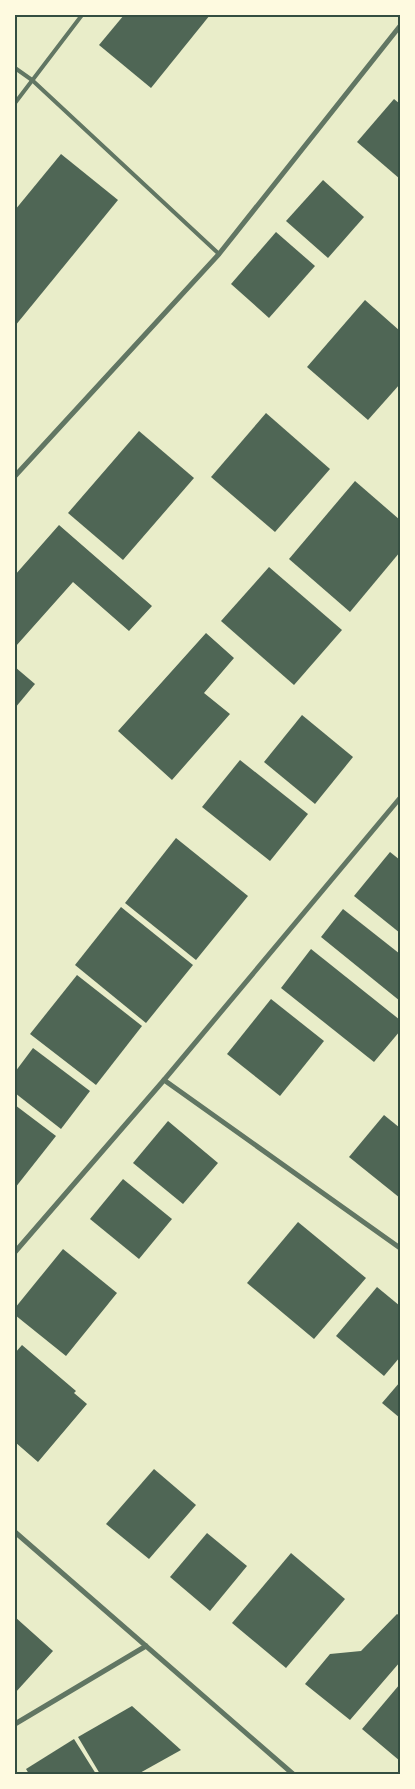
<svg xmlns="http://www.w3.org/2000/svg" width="415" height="1789" font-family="Barlow,sans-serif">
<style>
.building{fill:#4f6655}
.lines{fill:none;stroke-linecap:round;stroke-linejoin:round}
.service{stroke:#617663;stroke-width:4}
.minor{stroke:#617663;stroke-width:5}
.neatline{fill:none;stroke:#344e41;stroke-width:2}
</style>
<rect width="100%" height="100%" fill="#e9edc9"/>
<!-- building -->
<g class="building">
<path d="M124,15H210L151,88L99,45Z"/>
<path d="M394,99L400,104V179L357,142Z"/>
<path d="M61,154L118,200L15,326V210Z"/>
<path d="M323,180L364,217L328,258L286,221Z"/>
<path d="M276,232L315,266L269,318L231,284Z"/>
<path d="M365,300L400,331V384L368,420L307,367Z"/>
<path d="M266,413L330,469L275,532L211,477Z"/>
<path d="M139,431L194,478L123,560L68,513Z"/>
<path d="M355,481L400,520V552L350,612L289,559Z"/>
<path d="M59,525L152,606L129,631L73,582L16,646L15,645V575Z"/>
<path d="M269,567L342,630L294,685L221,621Z"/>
<path d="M206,633L234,658L204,693L230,714L172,780L118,731Z"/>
<path d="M15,667L35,684L15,708Z"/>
<path d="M302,715L353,757L315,804L264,762Z"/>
<path d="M240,760L308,814L270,861L202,807Z"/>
<path d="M176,838L248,896L196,960L125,903Z"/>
<path d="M390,852L400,860V933L354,896Z"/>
<path d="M121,907L193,965L146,1023L75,965Z"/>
<path d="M343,909L400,954V1001L321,937Z"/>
<path d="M311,949L400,1020V1031L374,1062L281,988Z"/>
<path d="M77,975L142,1026L96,1085L30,1034Z"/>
<path d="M271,999L324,1041L280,1096L227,1054Z"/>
<path d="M33,1048L90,1091L61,1129L15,1093V1072Z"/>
<path d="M15,1105L56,1136L15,1188Z"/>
<path d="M384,1115L400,1128V1198L349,1157Z"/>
<path d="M168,1121L218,1163L183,1204L133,1163Z"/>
<path d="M123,1179L172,1219L139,1259L90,1219Z"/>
<path d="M298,1222L366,1278L314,1339L247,1283Z"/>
<path d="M63,1249L117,1293L66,1356L15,1315V1308Z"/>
<path d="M377,1287L400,1306V1357L384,1376L336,1336Z"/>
<path d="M22,1345L76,1391L74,1393L87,1404L38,1462L15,1442V1353Z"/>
<path d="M400,1382V1418L382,1403Z"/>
<path d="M154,1469L196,1505L149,1559L106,1524Z"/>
<path d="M207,1533L247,1566L210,1611L170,1577Z"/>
<path d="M291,1553L345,1599L286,1668L232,1623Z"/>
<path d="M397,1614L400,1616V1662L350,1720L305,1684L330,1654L361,1651Z"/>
<path d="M15,1617L53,1651L15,1693Z"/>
<path d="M400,1684V1761L362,1729Z"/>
<path d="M132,1706L181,1750L138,1774H100L78,1737Z"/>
<path d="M74,1739L96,1774H29L26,1769Z"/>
</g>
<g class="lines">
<!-- service -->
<g class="service">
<path d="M15,68L32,80L219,254"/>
<path d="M15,103L82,15"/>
</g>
<!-- minor -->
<g class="minor">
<path d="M15,476L219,254L400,26"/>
<path d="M164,1080L400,1248"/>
<path d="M15,1252L164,1080L400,798"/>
<path d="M15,1532L293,1774"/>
<path d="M15,1724L146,1646"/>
</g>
</g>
<!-- border -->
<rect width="415" height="1789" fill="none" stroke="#fefae0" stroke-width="32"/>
<rect x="16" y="16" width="383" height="1757" class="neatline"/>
</svg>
